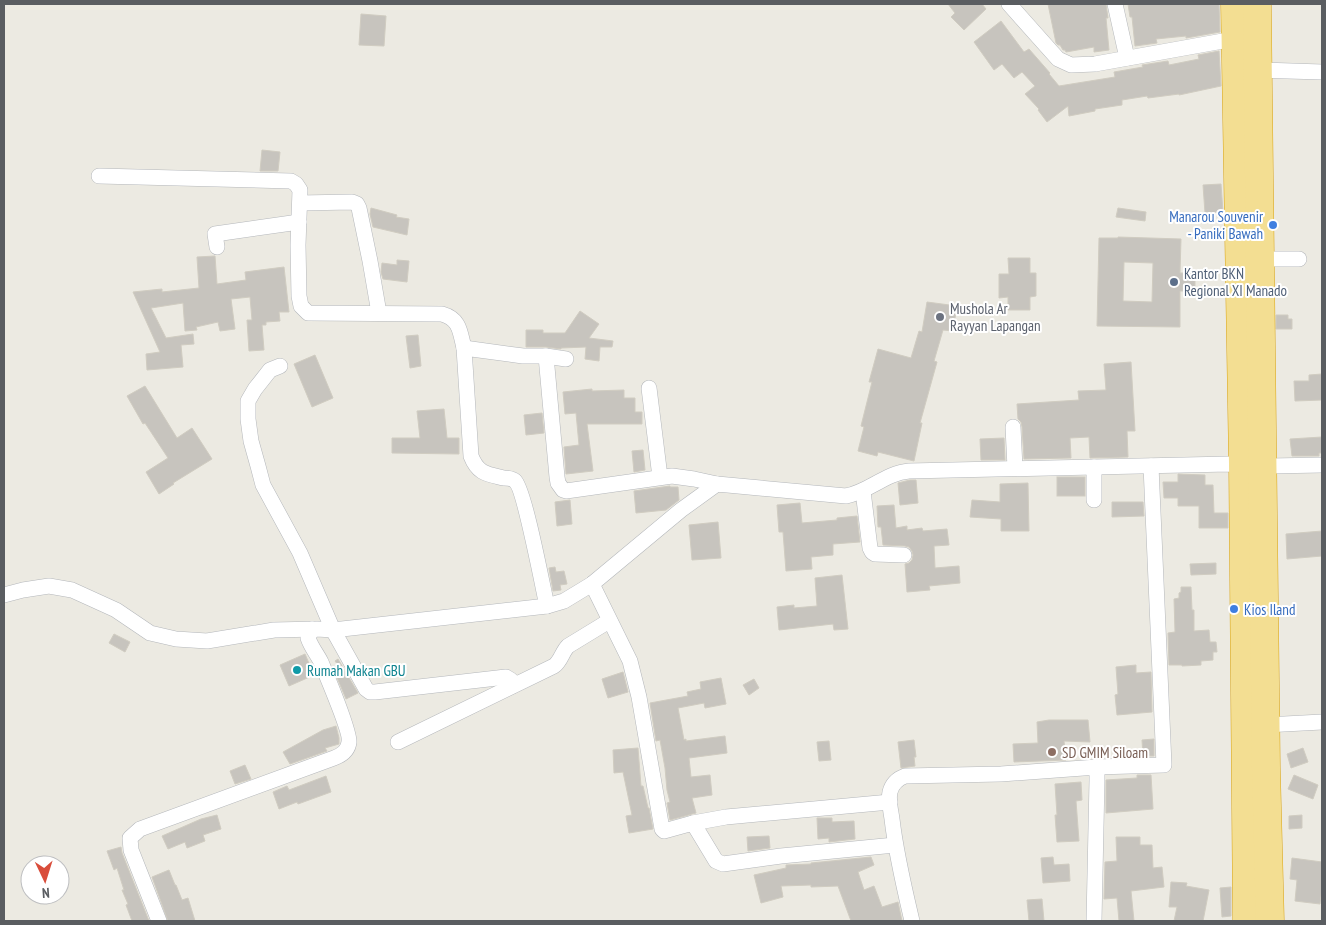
<svg xmlns="http://www.w3.org/2000/svg" width="1326" height="925" font-family="'PT Sans Narrow',sans-serif">
<style>
.building{fill:#c7c4be;stroke:#d0ccc1;fill-rule:evenodd}
.lines{fill:none;stroke-linecap:round;stroke-linejoin:round}
.street-casing{stroke:#b4b7bb;stroke-width:16}
.highway-casing{stroke:#d9a414;stroke-width:29}
.street{stroke:#fff;stroke-width:15}
.highway{stroke:#f3de92;stroke-width:28}
.shop-dot{fill:#3f7fe0;stroke:#fff;stroke-width:2}
.service-dot{fill:#5c6f8a;stroke:#fff;stroke-width:2}
.worship-dot{fill:#6b7280;stroke:#fff;stroke-width:2}
.culture-dot{fill:#0f9aa8;stroke:#fff;stroke-width:2}
.education-dot{fill:#8d6e63;stroke:#fff;stroke-width:2}
.labels{text-anchor:middle;dominant-baseline:central;stroke-width:4;stroke-linejoin:round;paint-order:stroke}
.shop-label{font-size:15px;fill:#366cbe;stroke:#fff;text-anchor:end}
.service-label{font-size:15px;fill:#4e5e75;stroke:#fff;text-anchor:start}
.worship-label{font-size:15px;fill:#5b616d;stroke:#fff;text-anchor:start}
.culture-label{font-size:15px;fill:#0d838f;stroke:#fff;text-anchor:start}
.education-label{font-size:15px;fill:#785e54;stroke:#fff;text-anchor:start}
</style>
<rect width="100%" height="100%" fill="#eceae2"/>
<!-- building -->
<g class="building">
<path d="M948,4H982L986,9L964,30L951,17L955,13Z"/>
<path d="M1048,4H1106L1108,18H1106L1109,50L1094,52V47L1066,52L1065,50H1063L1060,45H1058L1056,43Z"/>
<path d="M1128,4H1219L1220,32L1186,38V36L1156,39L1157,43L1135,46L1132,17H1130Z"/>
<path d="M361,14L386,16L384,46L359,45Z"/>
<path d="M1001,21L1024,52L1029,49L1050,73L1049,74L1059,86L1115,77L1114,72L1143,67L1142,65L1168,61L1169,65L1199,59L1198,55L1219,51L1221,86L1179,95V94L1148,98L1147,96L1122,100V105L1095,109V111L1069,116L1068,106L1047,122L1038,110L1039,109L1025,94L1035,86L1022,72L1014,78L1002,64L994,70L974,42Z"/>
<path d="M262,150L280,152L278,171H260Z"/>
<path d="M1221,184L1223,212L1205,213L1203,185Z"/>
<path d="M371,208L397,215L396,217L409,219L407,235L373,227L370,214Z"/>
<path d="M1118,208L1146,212L1145,221L1116,217Z"/>
<path d="M1118,237L1181,239L1180,273H1195V291H1180V327L1097,326L1099,238H1118ZM1124,262L1153,263L1152,302L1123,301Z"/>
<path d="M215,256L217,284L246,280L245,272L284,267L289,312H279L280,321L266,322V325H262L264,350L249,351L247,320H252L250,297L231,299L235,329L220,331L218,322L196,327L197,330L185,331L183,303L151,308L166,338L193,334L194,344L181,345L183,367L147,370L146,354L160,352L133,292L162,289V292L199,288L197,257Z"/>
<path d="M1008,258H1030V273H1036V296L1030,297V310H1008V297L999,298V274H1009Z"/>
<path d="M397,260L409,261L407,282L383,279L381,272L382,263L397,265Z"/>
<path d="M927,302L957,306L953,331L943,330L934,361L937,362L920,423H922L914,461L878,452L877,456L858,451L864,427L861,426L872,382H869L878,349L911,358L919,331L922,332Z"/>
<path d="M580,311L599,324L589,338L613,341L612,347H600L599,361L585,359L586,347L561,348V349L546,347H526V330H543V333H565Z"/>
<path d="M1276,315H1288V319H1292V329H1276Z"/>
<path d="M418,335L421,366L410,368L406,336Z"/>
<path d="M315,355L333,398L312,407L294,364Z"/>
<path d="M1131,362L1135,431H1127L1128,457L1090,458L1089,437L1070,438L1071,458L1024,459L1022,427L1021,422L1018,419L1017,404L1079,400L1078,391L1106,390L1104,364Z"/>
<path d="M1322,374V400L1295,401L1294,381H1309V375Z"/>
<path d="M145,386L177,438L192,428L212,459L173,483L174,484L159,494L146,472L168,458L145,423L143,424L127,396Z"/>
<path d="M592,389V391L624,390V398H635V412H642V424H587L593,471L566,474L564,447L579,445L576,413L565,414L563,392Z"/>
<path d="M444,409L447,438H459V454L392,453V438H420L417,411Z"/>
<path d="M542,413L544,433L526,435L524,415Z"/>
<path d="M1322,437V453H1319V456H1292L1290,439Z"/>
<path d="M1004,438L1005,460H981L980,439Z"/>
<path d="M643,450L645,470L634,472L632,451Z"/>
<path d="M1178,474L1205,475V485H1213L1214,513H1228V528H1199V506H1178V498H1164L1163,482H1178Z"/>
<rect x="1057" y="477" width="28" height="19"/>
<path d="M910,480H916L918,503L900,505L898,483Z"/>
<path d="M1028,483L1029,531H1001V519L970,517L972,500L1000,502V484Z"/>
<path d="M670,486V487H678L679,500L666,510L636,513L634,491Z"/>
<path d="M570,500L572,524L557,526L555,502Z"/>
<path d="M1112,502H1143L1144,516L1112,517Z"/>
<path d="M800,503L802,523L837,520V518L857,516L860,542L833,544V555L811,557L812,569L786,571L783,532H779L777,505Z"/>
<path d="M894,505L896,528L907,526V530L922,528L923,531L947,529L949,545L934,546L935,568L959,566L960,583L929,586L930,590L907,592L905,564L909,563L912,560L913,555L912,551L909,547L905,546L883,545L881,527H878L877,506Z"/>
<path d="M718,522L721,558L692,560L689,525Z"/>
<path d="M1322,531V556L1287,559L1286,534Z"/>
<path d="M1216,563V574L1191,575L1190,564Z"/>
<path d="M555,567L556,572L564,571L567,584L560,585L561,590L553,591L549,568Z"/>
<path d="M842,575L848,629L834,630L833,624L779,630L777,607L794,605V608L817,606L815,578Z"/>
<path d="M1181,587H1191L1192,610H1194V631L1209,630L1210,642H1216L1217,652H1213V660L1201,661V665L1182,666V665H1169L1168,633L1175,632L1174,599L1179,598V593L1181,592Z"/>
<path d="M114,634L130,642L125,652L109,643Z"/>
<path d="M305,654L314,675L289,686L280,665Z"/>
<path d="M338,659L358,693L346,699L333,668L338,665L335,661Z"/>
<path d="M1136,665V673L1151,672L1152,712L1117,715L1115,695L1118,694L1116,667Z"/>
<path d="M623,672L628,692L608,698L602,679Z"/>
<path d="M721,678L726,704L705,708L704,703L678,708L684,740L686,739V741L725,736L727,753L689,758L691,777L710,775L712,795L692,798L696,813L670,820L667,803L670,802L667,790L665,768L660,740L656,741L650,703L688,696L687,692L701,689L700,682Z"/>
<path d="M754,679L759,688L749,695L743,685Z"/>
<path d="M1049,720H1088L1090,742L1064,741L1066,760L1014,762L1013,744L1038,743L1037,722Z"/>
<path d="M336,726L339,738V744L325,748L327,751L290,764L283,752L323,730Z"/>
<path d="M1154,739V756H1143L1142,740Z"/>
<path d="M914,740L916,757H914L915,766L901,768L898,742Z"/>
<path d="M829,741L831,760L819,761L817,742Z"/>
<path d="M638,748L641,786H643L648,808H649L653,829L629,833L626,816L632,815L623,772L614,773L613,750Z"/>
<path d="M1303,748L1308,762L1291,768L1287,754Z"/>
<path d="M245,765L251,779L235,784L230,771Z"/>
<path d="M1137,775H1151L1153,809L1106,813V780L1137,778Z"/>
<path d="M1294,775L1318,785L1313,799L1288,789Z"/>
<path d="M326,776L331,792L298,804L297,802L279,809L273,792L287,786L289,790Z"/>
<path d="M1081,782L1082,800L1076,801L1079,841L1057,842L1055,815H1057L1055,784Z"/>
<path d="M217,815L221,829L203,835L205,841L187,848L185,842L168,849L162,836L201,819Z"/>
<path d="M1302,815V828L1289,829V816Z"/>
<path d="M817,818H832V822L854,821L855,839L829,842V838L818,839Z"/>
<path d="M769,836L770,848L748,851L747,837Z"/>
<path d="M1116,837H1140V845H1152L1153,868L1162,867L1164,887L1131,891L1134,921H1119L1117,898L1104,899L1105,862L1117,861Z"/>
<path d="M121,847L122,853L149,921H132L126,905L128,904L122,890H124L117,868L114,870L107,851Z"/>
<path d="M871,857L874,865L858,872L864,890L874,886L882,907L898,902L902,921H851L838,886L811,887V885L781,886L783,897L761,903L754,875L786,868V865L811,864V863Z"/>
<path d="M1053,857L1054,865L1069,864L1070,881L1043,883L1041,858Z"/>
<path d="M1292,858L1322,862V888L1320,904L1295,901L1297,880L1290,879Z"/>
<path d="M169,870L175,885H176L182,900L188,898L195,921H168L152,877Z"/>
<path d="M1171,882L1187,883L1186,886L1209,890L1203,921H1174L1177,907H1169Z"/>
<path d="M1231,887V916L1222,917L1220,888Z"/>
<path d="M1042,899L1044,921H1029L1027,900Z"/>
</g>
<g class="lines">
<defs>
<g id="street">
<path d="M1009,4L1058,59L1071,65L1095,64L1234,39"/>
<path d="M1115,4L1127,58"/>
<path d="M1258,70L1322,72"/>
<path d="M99,176L291,181L296,184L300,190L298,245L299,296L301,306L308,313L442,314C460,319 460,332 464,348"/>
<path d="M300,203L352,202L357,204L359,208L370,261L379,313"/>
<path d="M217,247L215,234L299,222"/>
<path d="M1261,259H1299"/>
<path d="M546,356L566,359"/>
<path d="M280,366L270,370L255,389L248,401V419L251,441L258,466L263,485L300,553L333,630L366,689L370,692H375L506,677L511,680L512,686"/>
<path d="M649,388L660,477"/>
<path d="M1013,427L1015,468"/>
<path d="M1094,467V500"/>
<path d="M863,491L870,548L872,552L875,554L904,555"/>
<path d="M592,584L630,661L639,697L662,829L664,831L693,823L716,861L723,864L781,856L895,845"/>
<path d="M4,595L23,590L49,586L72,590L116,610L150,633L176,639L207,641L274,630L317,629L333,630L547,606L564,601L592,584L681,510L717,484L846,496C869,492 885,473 909,471L1229,464L1263,466L1322,465"/>
<path d="M547,606C543,588 524,488 515,481C512,478 507,478 504,478C487,474 478,474 471,456L464,348L523,356H546L557,477L558,483L563,490L566,491L672,476L694,479L717,484"/>
<path d="M1266,725L1322,722"/>
<path d="M398,742L554,666C561,661 562,652 568,646L609,621"/>
<path d="M1097,767L1164,765L1151,466"/>
<path d="M693,823L726,817L890,802"/>
<path d="M159,921L131,850L130,838L140,829L334,758C342,755 348,751 349,742C351,733 326,674 321,662C317,654 311,647 308,638L312,629"/>
<path d="M912,921C904,887 896,854 892,819C891,811 888,801 890,792C892,784 897,779 905,776L1001,774L1097,767V780L1094,921"/>
</g>
<g id="highway">
<path d="M1235,4L1243,464L1247,921"/>
<path d="M1257,4L1266,768L1270,921"/>
</g>
</defs>
<!-- street casing -->
<use href="#street" class="street-casing"/>
<!-- highway casing -->
<use href="#highway" class="highway-casing"/>
<!-- street -->
<use href="#street" class="street"/>
<!-- highway -->
<use href="#highway" class="highway"/>
</g>
<!-- markers -->
<g class="shop-dot">
<circle cx="1273" cy="225" r="5"/>
<circle cx="1234" cy="609" r="5"/>
</g>
<circle class="service-dot" cx="1174" cy="282" r="5"/>
<circle class="worship-dot" cx="940" cy="317" r="5"/>
<circle class="culture-dot" cx="297" cy="670" r="5"/>
<circle class="education-dot" cx="1052" cy="752" r="5"/>
<g class="labels">
<!-- shop labels -->
<g class="shop-label">
<text x="1263" y="216">Manarou Souvenir<tspan x="1263" dy="17">- Paniki Bawah</tspan></text>
<text x="1244" y="609" text-anchor="start">Kios Iland</text>
</g>
<!-- service labels -->
<g class="service-label">
<text x="1184" y="273">Kantor BKN<tspan x="1184" dy="17">Regional XI Manado</tspan></text>
</g>
<!-- worship labels -->
<g class="worship-label">
<text x="950" y="308">Mushola Ar<tspan x="950" dy="17">Rayyan Lapangan</tspan></text>
</g>
<!-- culture labels -->
<g class="culture-label">
<text x="307" y="670">Rumah Makan GBU</text>
</g>
<!-- education labels -->
<g class="education-label">
<text x="1062" y="752">SD GMIM Siloam</text>
</g>
</g>
<!-- border -->
<rect width="1326" height="925" fill="none" stroke="#5a5d61" stroke-width="10"/>
<!-- north arrow -->
<g transform="translate(45 880) rotate(176)"><circle r="24" fill="#ffffff" stroke="#bdbec0"/>
<path d="M0-4L9 19L0 12L-9 19Z" fill="#d94d3b"/>
<text y="-8" font-size="14" font-weight="bold" text-anchor="middle" fill="#5a5d61">N</text>
</g>
</svg>
